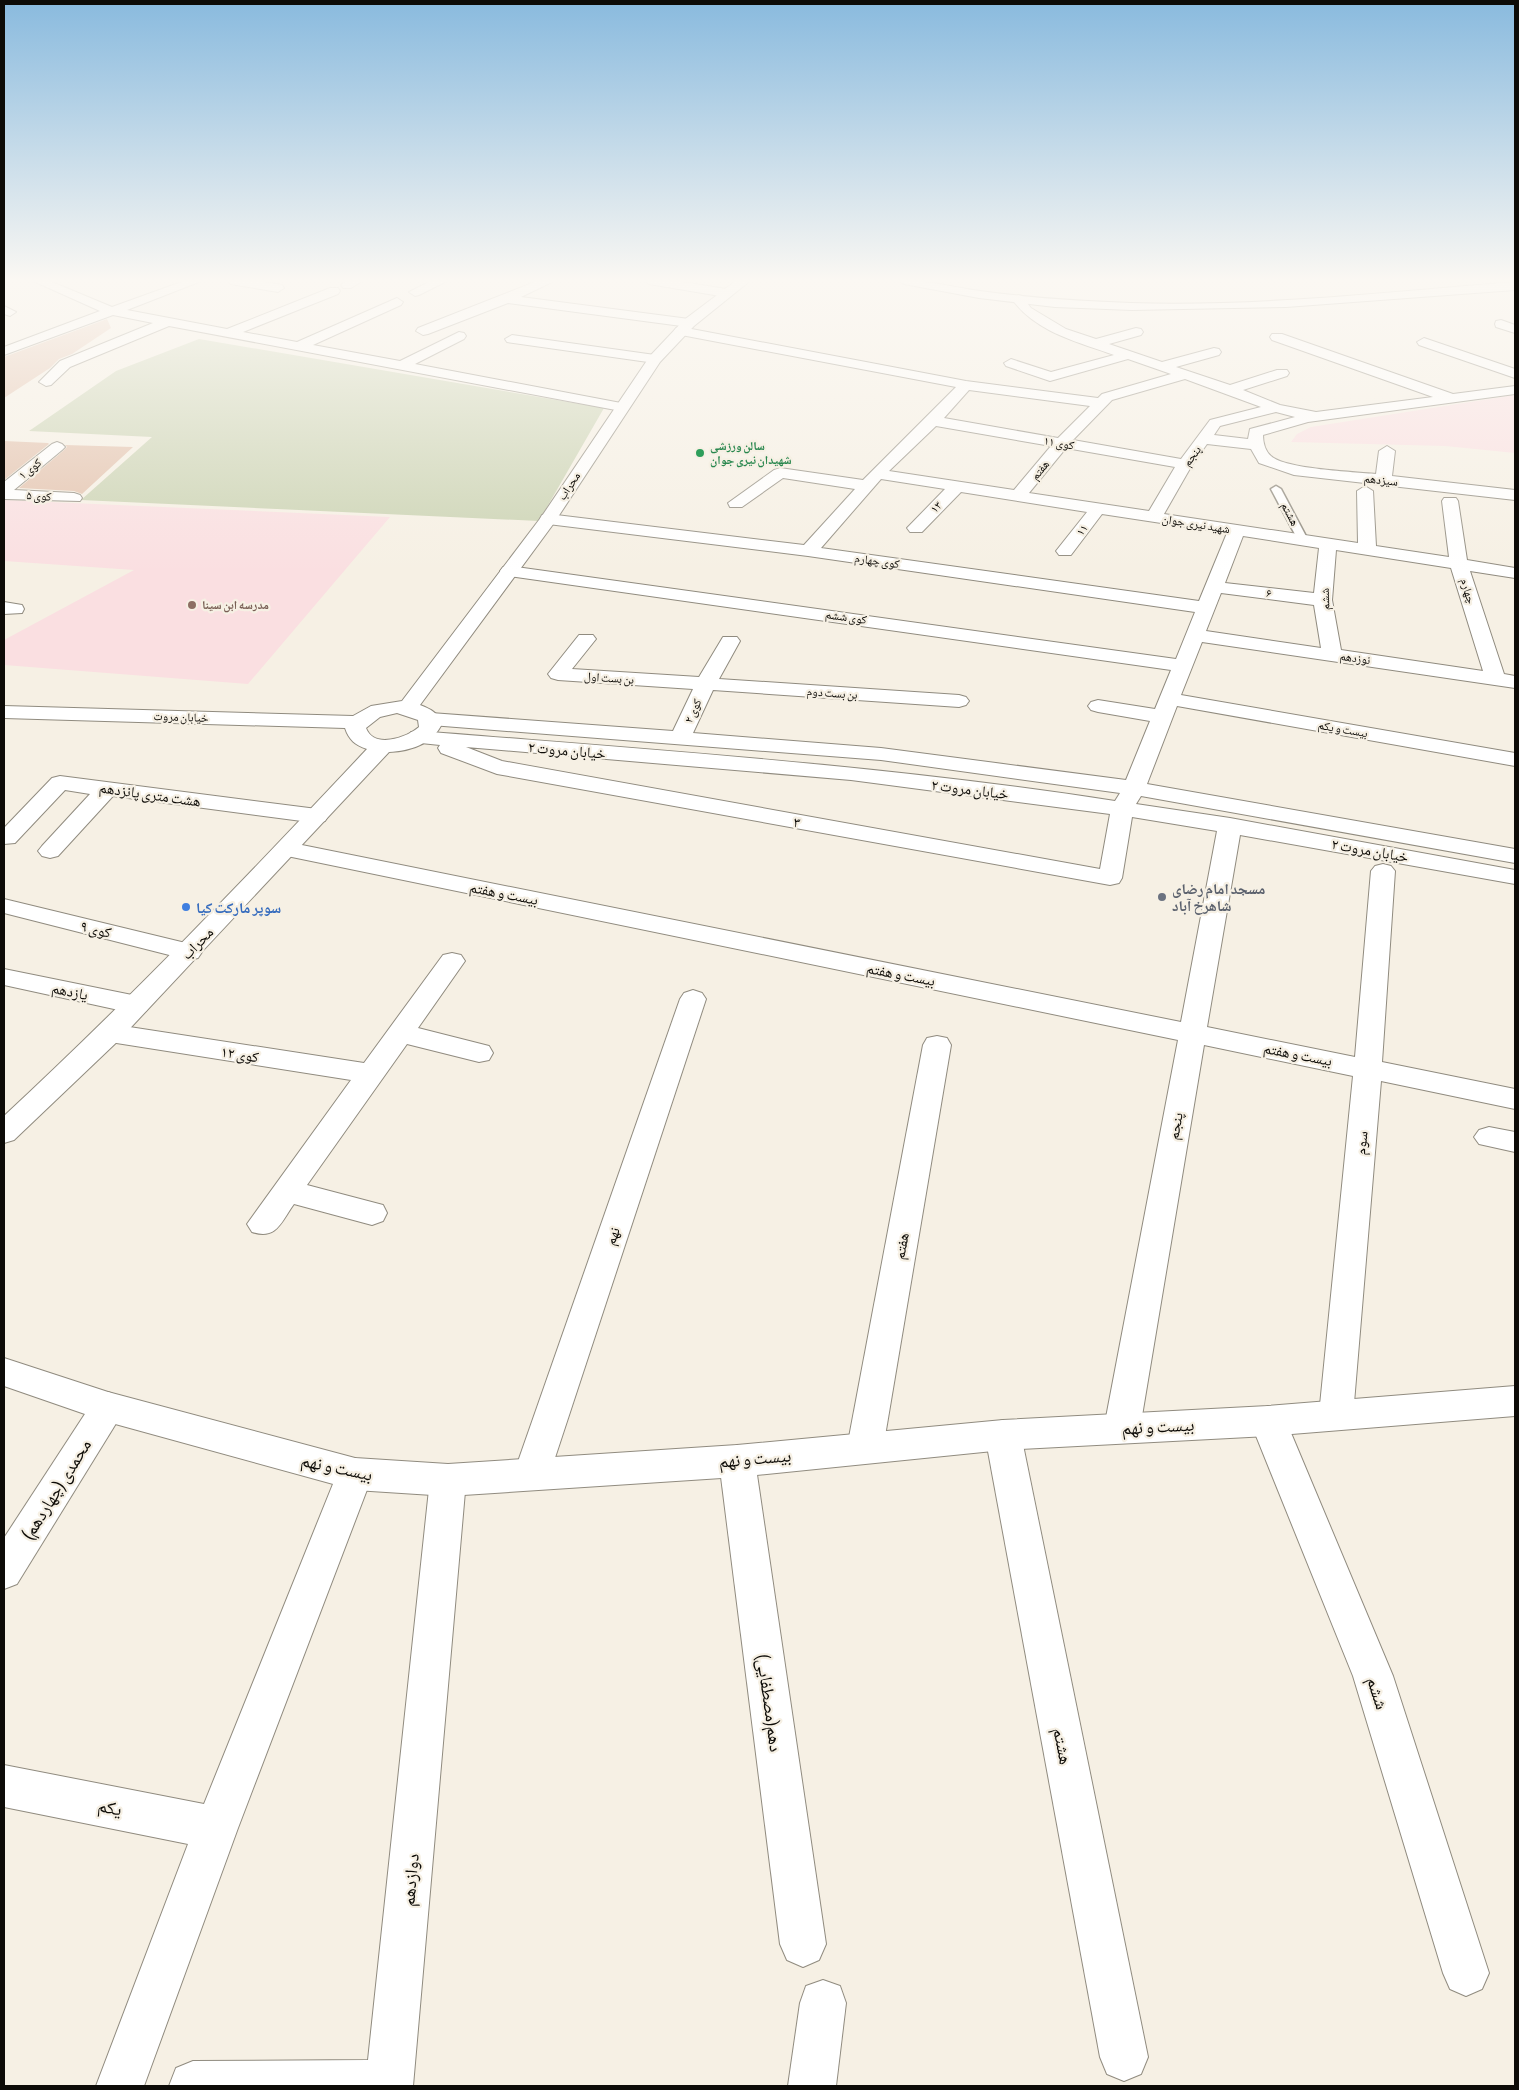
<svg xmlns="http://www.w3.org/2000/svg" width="1519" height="2090" font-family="'Asap Condensed','Noto Naskh Arabic',sans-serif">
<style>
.education{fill:#fadfe1}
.green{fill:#cbd3b3}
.building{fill:#e3c2ad}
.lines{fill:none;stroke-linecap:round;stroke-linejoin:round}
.service-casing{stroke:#908b7f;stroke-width:3}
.minor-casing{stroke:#908b7f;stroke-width:2}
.tertiary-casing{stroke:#908b7f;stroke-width:2}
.primary-casing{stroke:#908b7f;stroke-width:2}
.service{fill:#fff;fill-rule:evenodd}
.minor{fill:#fff;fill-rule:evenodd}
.tertiary{fill:#fff;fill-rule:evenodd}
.primary{fill:#fff;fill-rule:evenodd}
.leisure-dot{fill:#2e9e5b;stroke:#f6f0e4;stroke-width:2}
.education-dot{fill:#8d6e63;stroke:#f6f0e4;stroke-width:2}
.worship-dot{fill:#6b7280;stroke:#f6f0e4;stroke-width:2}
.shop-dot{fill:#3f7fe0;stroke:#f6f0e4;stroke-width:2}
.labels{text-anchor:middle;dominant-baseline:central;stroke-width:4.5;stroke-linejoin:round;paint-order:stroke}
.far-street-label{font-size:12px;fill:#0d0b07;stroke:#f6f0e4}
.far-leisure-label{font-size:12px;font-weight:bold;fill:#27864d;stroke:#f6f0e4;text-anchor:start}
.far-education-label{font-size:12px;font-weight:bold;fill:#785e54;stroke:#f6f0e4;text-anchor:start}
.street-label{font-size:15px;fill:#0d0b07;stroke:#f6f0e4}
.worship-label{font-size:15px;font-weight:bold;fill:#5b616d;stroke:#f6f0e4;text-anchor:start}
.shop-label{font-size:15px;font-weight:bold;fill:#366cbe;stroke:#f6f0e4;text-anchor:start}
.near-street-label{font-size:18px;fill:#0d0b07;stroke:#f6f0e4}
</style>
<rect width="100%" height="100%" fill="#f6f0e4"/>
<!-- education -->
<g class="education">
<path d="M1515,395V453L1445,446L1291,442L1297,434L1311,427Z"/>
<path d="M4,500L390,517L248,684L4,665V640L134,570L4,561Z"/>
</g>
<!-- green -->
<path class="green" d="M199,339L604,408L539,521L81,500L152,437L29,431L116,371Z"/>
<!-- building -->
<g class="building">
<path d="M107,319L111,328L72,354L59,359L50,368L4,398V357Z"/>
<path d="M4,441L48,443L49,444L4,480Z"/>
<path d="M65,445L133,447L82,494L74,491L19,488L63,451L67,447Z"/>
</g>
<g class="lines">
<defs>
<path id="service" d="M1276,486L1281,489L1308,540L1307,542L1298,540L1271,489Z"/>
<g id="minor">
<path d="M31,280H47L112,307L187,280H204L127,310L227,329L330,288H338L340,291L338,294L243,332L297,342L397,298L403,302L401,305L313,345L400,361L459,332L464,333L466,336L464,339L415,364L621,403L628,407L621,411L169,326L70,367L51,385L46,386L39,382L60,361L153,323L113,315L4,355V347L100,311Z"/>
<path d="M225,280H253L282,285L284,288L278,292L231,284Z"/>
<path d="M348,280H364L351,288H343L341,285Z"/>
<path d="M433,280H449L419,295L415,296L409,292Z"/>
<path d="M540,280L554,281L521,297L689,319L695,323L689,327L508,303L428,334L423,335L416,331L418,328Z"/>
<path d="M643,280H671L726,289L732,293L726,297L649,284Z"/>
<path d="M1018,295L1022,296L1031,308L1066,329L1096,339L1136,328L1141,329L1143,332L1141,335L1109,344L1162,362L1214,348L1219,349L1221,352L1219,355L1176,367L1230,385L1277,370H1287L1289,373L1287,376L1243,390L1280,405L1316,412L1433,397L1272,340L1270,337L1272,334H1282L1453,394L1515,386V394L1308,422L1263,435C1263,442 1265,451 1271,456C1285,469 1354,472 1376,474L1379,451L1387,446L1395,451L1392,476L1515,490V500L1294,475L1259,463L1251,449L1207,444L1192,465L1164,514L1358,543L1357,491L1365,486L1373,491L1376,546L1449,557L1442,501L1444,498H1456L1458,501L1467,560L1515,568V578L1470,571L1504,674L1515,676V688L1202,642L1181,695L1515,753V766L1177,706L1147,784L1515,849V863L1141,796L1136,804L1230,818L1515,870V884L1240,835L1207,1027L1355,1057L1371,871L1375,866L1383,864L1391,866L1395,871L1382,1062L1515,1089V1109L1381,1081L1353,1415L1348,1426L1336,1430L1324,1426L1319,1415L1353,1076L1204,1045L1140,1428L1134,1439L1122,1443L1110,1439L1104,1428L1178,1040L287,856L279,854L275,849L279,844L287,842L1181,1022L1217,831L1132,817L1122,878L1119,883L1110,885L497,774L441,753L438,748L440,745L411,742L408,737L411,732L419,731C652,750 884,765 1115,801L1120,793L881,760L431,725L424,723L421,719L424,715L431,713L673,731L693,689L558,680L551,678L548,674L579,635H593L596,639L572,669L699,677L723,637H737L740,641L719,679L959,695L966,697L969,701L966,705L959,707L713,690L693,733L881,748L1126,780L1150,721L1098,712L1091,710L1088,706L1091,702L1098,700L1155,709L1171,670L509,576L503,575L500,571L503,567L509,566L1176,659L1195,612L808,556L548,524L542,523L540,519L542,515L548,514L804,545L855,489L783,478L742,507H730L728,503L774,470L780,468L863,480L956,387L676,334L674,331L676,328L681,327L966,381L1098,398L1102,394L1171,374L1128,359L1050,381L1006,366L1004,363L1011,359L1051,372L1114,355C1078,342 1035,332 1012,299ZM1185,379L1261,407L1210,420L1181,459L1073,440L1112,400ZM969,390L1090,406L1058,438L944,418ZM1276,412L1295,417L1250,429L1248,439L1214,435L1220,426ZM936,426L1051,446L1014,490L889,471ZM1066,448L1175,467L1149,511L1029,493ZM881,479L945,489L907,528L910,532H922L961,492L1087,512L1056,551L1059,555H1071L1102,514L1227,533L1199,601L821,548ZM1243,536L1319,548L1314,593L1225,583ZM1336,550L1451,568L1483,671L1341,650L1332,600ZM1221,593L1314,605L1321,648L1206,631ZM466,747L851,780L1110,814L1100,869L502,761Z"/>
<path d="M4,306L16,312L10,316L4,314Z"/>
<path d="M1501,320L1515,325V333L1496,327L1495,324L1496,321Z"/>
<path d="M512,335L655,355L662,359L655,363L507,342L505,339Z"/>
<path d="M1424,338L1515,369V378L1419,345L1417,342Z"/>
<path d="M57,442L62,444L65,447L62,450L14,490L74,493L80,495L82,498L80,501L4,499V482L52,444Z"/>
<path d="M4,602L22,605L24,609L22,613L4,614Z"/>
<path d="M60,776L317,809L325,811L328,816L325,821L317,823L113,796L58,856L50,858L42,856L38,851L42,846L90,794L65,790L15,843L4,844V828L52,778Z"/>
<path d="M4,899L198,946L202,952L198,958L189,960L4,913Z"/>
<path d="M452,953L461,955L465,961L418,1028L489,1046L493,1053L489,1060L479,1062L407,1044L307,1185L383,1205L387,1213L383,1221L372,1225L294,1204C281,1222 277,1240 252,1232L247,1224L351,1080L110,1042L100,1039L96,1033L100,1027L110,1024L364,1063L443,955Z"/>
<path d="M4,969L137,996L146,999L150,1005L146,1011L137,1014L4,985Z"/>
<path d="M693,990L702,993L706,999L550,1473L545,1484L532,1489L519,1484L514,1473L680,999L684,993Z"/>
<path d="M937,1036L947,1038L951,1045L883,1448L878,1459L865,1463L852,1459L847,1448L923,1045L927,1038Z"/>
<path d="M1489,1127L1515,1132V1152L1479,1144L1474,1137L1479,1130Z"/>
<path d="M108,1392L120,1397L125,1407L120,1417L17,1584L4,1589V1538L96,1397Z"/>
<path d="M1268,1406L1280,1410L1286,1421L1393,1676L1489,1973L1482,1989L1466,1996L1450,1989L1443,1973L1353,1676L1250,1421L1256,1410Z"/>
<path d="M1003,1420L1016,1424L1021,1435L1148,2057L1141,2074L1124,2081L1107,2074L1100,2057L985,1435L990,1424Z"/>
<path d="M737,1445L750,1450L755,1461L826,1944L819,1960L803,1967L787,1960L780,1944L719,1461L724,1450Z"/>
<path d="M355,1458L368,1463L373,1474L238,1828L144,2086H96L188,1844L4,1807V1765L204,1804L337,1474L342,1463Z"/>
<path d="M448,1464L461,1469L466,1480L413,2086H169L176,2068L193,2061L368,2060L430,1480L435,1469Z"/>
<path d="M823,1980L840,1986L846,2003L836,2086H788L800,2003L806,1986Z"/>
</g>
<g id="tertiary">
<path d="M737,280H751L694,326L660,362L554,523L420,705C430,709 439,713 442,724C432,744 410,751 389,752L120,1039L14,1140L4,1143V1116C130,999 249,875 367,749C355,745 349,740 345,728L4,718V706L353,716L371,706L402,701L542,516L650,356L684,320ZM397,713L418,720L419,727C406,738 374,749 366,728L380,717Z"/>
<path d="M4,1358L108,1392L355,1458L448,1464L737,1445L1003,1420L1268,1406L1515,1386V1416L1268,1436L1003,1450L737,1477L448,1496L355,1490L108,1422L4,1386Z"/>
</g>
<path id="primary" d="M898,280C926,280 952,287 980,291C1030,298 1080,301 1131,303C1259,307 1387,292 1515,282V290L1286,307L1132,310L1055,307L979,298L904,284Z"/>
</defs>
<!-- service casing -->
<use href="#service" class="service-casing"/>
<!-- minor casing -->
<use href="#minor" class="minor-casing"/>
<!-- tertiary casing -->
<use href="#tertiary" class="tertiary-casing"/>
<!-- primary casing -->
<use href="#primary" class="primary-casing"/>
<!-- service -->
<use href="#service" class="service"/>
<!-- minor -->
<use href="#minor" class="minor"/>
<!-- tertiary -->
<use href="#tertiary" class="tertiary"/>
<!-- primary -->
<use href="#primary" class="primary"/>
</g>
<!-- sky -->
<linearGradient id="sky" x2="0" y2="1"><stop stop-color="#89bade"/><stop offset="0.49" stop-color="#fbf8f3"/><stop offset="1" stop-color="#fbf8f3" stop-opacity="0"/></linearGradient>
<rect width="1519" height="573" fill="url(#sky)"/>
<!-- markers -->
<circle class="leisure-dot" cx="700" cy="453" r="5"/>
<circle class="education-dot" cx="192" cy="605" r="5"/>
<circle class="worship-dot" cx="1162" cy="897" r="5"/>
<circle class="shop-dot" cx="186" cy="907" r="5"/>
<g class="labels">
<!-- far-street labels -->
<g class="far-street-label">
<text transform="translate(1059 443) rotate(10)">کوی ۱۱</text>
<text transform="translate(1192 456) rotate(-54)">پنجم</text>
<text transform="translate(30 469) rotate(-39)">کوی ۱</text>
<text transform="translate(1040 470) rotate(-50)">هفتم</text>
<text transform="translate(1381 480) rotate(6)">سیزدهم</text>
<text transform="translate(569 486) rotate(-57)">محراب</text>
<text transform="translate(39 496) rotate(3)">کوی ۵</text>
<text transform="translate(936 507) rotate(-46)">۱۳</text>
<text transform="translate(1290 514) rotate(62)">هشتم</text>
<text transform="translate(1196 524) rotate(9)">شهید نیری جوان</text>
<text transform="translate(1082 530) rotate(-53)">۱۱</text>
<text transform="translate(877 561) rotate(8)">کوی چهارم</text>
<text transform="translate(1468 591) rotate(73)">چهارم</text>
<text transform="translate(1269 593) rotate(7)">۶</text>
<text transform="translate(1325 599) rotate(-92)">ششم</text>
<text transform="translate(846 617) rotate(8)">کوی ششم</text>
<text transform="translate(1355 658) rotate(8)">نوزدهم</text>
<text transform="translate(609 678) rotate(4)">بن بست اول</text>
<text transform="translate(832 693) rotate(4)">بن بست دوم</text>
<text transform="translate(693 711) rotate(-66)">کوی ۲</text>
<text transform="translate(181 717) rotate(2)">خیابان مروت</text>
<text transform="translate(1343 729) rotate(10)">بیست و یکم</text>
</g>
<!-- far-leisure labels -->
<g class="far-leisure-label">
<text x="710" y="446">سالن ورزشی<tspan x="710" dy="14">شهیدان نیری جوان</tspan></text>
</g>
<!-- far-education labels -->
<g class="far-education-label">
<text x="202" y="605">مدرسه ابن سینا</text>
</g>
<!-- street labels -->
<g class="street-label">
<text transform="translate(567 750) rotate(5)">خیابان مروت ۲</text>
<text transform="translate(970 789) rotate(7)">خیابان مروت ۲</text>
<text transform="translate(150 794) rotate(8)">هشت متری پانزدهم</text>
<text transform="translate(797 822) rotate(10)">۳</text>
<text transform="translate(1370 850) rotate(10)">خیابان مروت ۲</text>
<text transform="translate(504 893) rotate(11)">بیست و هفتم</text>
<text transform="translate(96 929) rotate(14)">کوی ۹</text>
<text transform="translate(197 943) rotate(-46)">محراب</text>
<text transform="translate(901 974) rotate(11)">بیست و هفتم</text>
<text transform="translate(70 991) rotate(12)">یازدهم</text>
<text transform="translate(240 1054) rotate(9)">کوی ۱۲</text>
<text transform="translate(1298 1054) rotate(11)">بیست و هفتم</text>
<text transform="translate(1175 1126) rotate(-80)">پنجم</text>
<text transform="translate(1361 1143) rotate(-85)">سوم</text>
<text transform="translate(612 1236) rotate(-71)">نهم</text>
<text transform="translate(901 1246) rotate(-80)">هفتم</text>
</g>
<!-- worship labels -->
<g class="worship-label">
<text x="1172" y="888">مسجد امام رضای<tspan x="1172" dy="17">شاهرخ آباد</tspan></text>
</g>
<!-- shop labels -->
<g class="shop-label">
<text x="196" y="907">سوپر مارکت کیا</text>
</g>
<!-- near-street labels -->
<g class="near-street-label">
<text transform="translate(1158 1426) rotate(-3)">بیست و نهم</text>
<text transform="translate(755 1458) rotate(-5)">بیست و نهم</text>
<text transform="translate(337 1467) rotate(12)">بیست و نهم</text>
<text transform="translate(56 1489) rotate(-58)">محمدی (چهاردهم)</text>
<text transform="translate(1378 1693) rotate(72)">ششم</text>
<text transform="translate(770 1703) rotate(82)">دهم(مصطفایی)</text>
<text transform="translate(1063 1746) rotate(79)">هشتم</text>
<text transform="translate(110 1807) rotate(11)">یکم</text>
<text transform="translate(410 1880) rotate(-85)">دوازدهم</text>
</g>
</g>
<!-- border -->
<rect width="1519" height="2090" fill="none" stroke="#0d0b07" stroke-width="10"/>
</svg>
